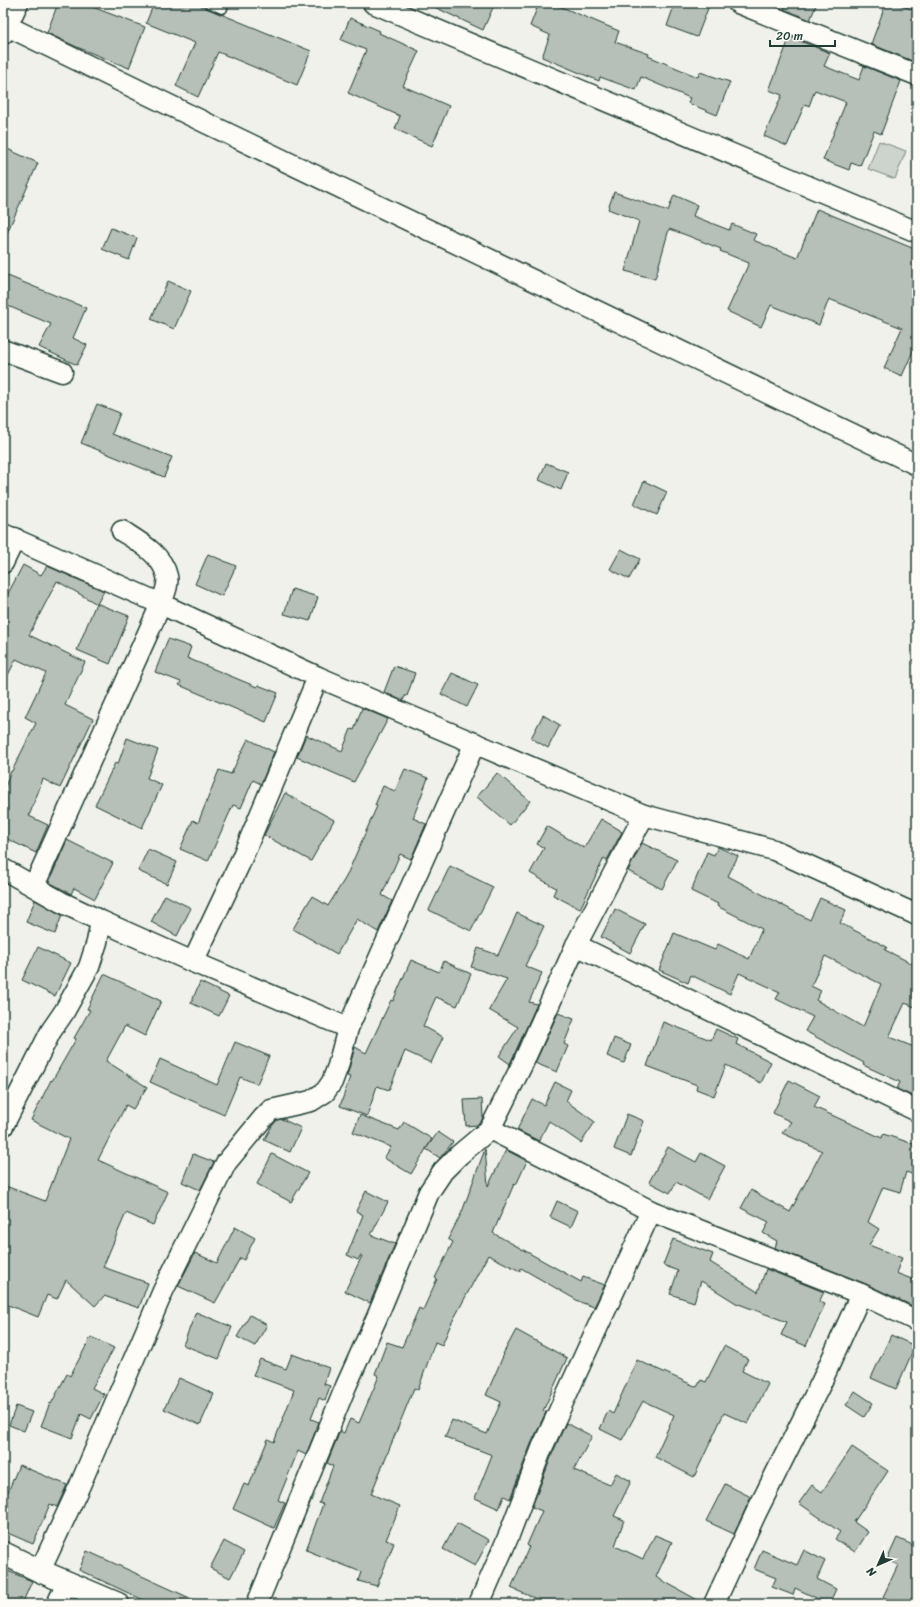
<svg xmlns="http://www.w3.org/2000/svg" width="920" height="1607" font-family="Sriracha,sans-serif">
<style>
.green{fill:#cdd3cd;stroke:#768880}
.building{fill:#b6bfb8;stroke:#1f3d34;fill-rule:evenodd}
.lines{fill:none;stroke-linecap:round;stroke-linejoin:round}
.service-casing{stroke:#1f3d34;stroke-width:13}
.minor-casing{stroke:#1f3d34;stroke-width:23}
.tertiary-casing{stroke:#1f3d34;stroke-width:25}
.service{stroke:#fdfcf7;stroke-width:10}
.minor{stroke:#fdfcf7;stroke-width:20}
.tertiary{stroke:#fdfcf7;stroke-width:22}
</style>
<rect width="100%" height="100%" fill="#f0f1eb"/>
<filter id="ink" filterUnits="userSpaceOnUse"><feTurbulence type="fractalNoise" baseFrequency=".025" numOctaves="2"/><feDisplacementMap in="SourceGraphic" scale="8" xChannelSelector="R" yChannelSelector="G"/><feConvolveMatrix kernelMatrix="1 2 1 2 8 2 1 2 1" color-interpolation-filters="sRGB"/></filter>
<g filter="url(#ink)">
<!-- green -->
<path class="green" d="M879,141L906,151L895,179L868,169Z"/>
<!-- building -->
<g class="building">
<path d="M58,3H82L145,27L129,68L79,48L47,33Z"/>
<path d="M154,3H194L311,51L297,85L218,52L198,97L176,86L195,43L146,23Z"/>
<path d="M426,3H495L483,30Z"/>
<path d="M539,3H552L619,31L615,42L649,54L648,56L698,77L700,72L730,82L717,115L688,103L690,98L641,77L636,90L600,77L599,81L542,57L550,35L530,26Z"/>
<path d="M675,3H710L697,37L667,26Z"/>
<path d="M787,3H817L810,20L784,9Z"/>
<path d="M886,3H894L917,11V63L871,44Z"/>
<path d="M350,18L380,31L379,33L419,51L403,86L449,106L432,146L395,129L400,116L348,93L366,50L341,40Z"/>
<path d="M790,37L830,53L824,66L859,80L864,66L901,81L881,134L874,131L860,166L851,163L849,170L823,160L846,102L815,90L809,106L805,104L787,146L764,136L782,95L769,90Z"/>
<path d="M3,147L38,163L3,242Z"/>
<path d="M614,192L668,211L674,195L697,205L693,216L729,230L732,224L756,234L753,240L797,258L817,209L917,250V342L902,376L884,368L902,328L829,299L819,325L771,305L761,327L727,311L749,263L720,251L721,249L686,235L669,229L655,279L625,271L639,221L608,209Z"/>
<path d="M111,228L137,238L129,260L102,249Z"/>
<path d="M3,274L86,308L73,338L87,345L77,365L39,347L51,324L3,304Z"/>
<path d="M168,281L191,291L174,329L151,319Z"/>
<path d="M97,404L120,413L112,434L172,457L164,477L81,443Z"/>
<path d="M546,463L568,472L561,490L539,480Z"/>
<path d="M644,481L667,492L657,515L634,504Z"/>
<path d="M621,549L640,559L629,579L610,569Z"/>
<path d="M208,554L236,566L222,596L195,584Z"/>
<path d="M23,565L41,575L47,566L104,591L97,604L57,581L29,635L85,662L65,705L93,719L60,788L43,779L29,816L48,825L36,853L3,837V792L11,771H12L36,723L25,717L46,673L16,659L3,685V603Z"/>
<path d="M292,589L318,597L310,621L284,614Z"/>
<path d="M96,603L129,616L110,664L77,650Z"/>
<path d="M168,639L191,647L187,658L257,687L258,685L278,693L266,722L179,685L181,682L155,672Z"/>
<path d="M394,666L415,673L407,696H405L403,701L384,692Z"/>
<path d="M452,673L478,685L467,707L441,694Z"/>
<path d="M362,708L388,719L354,782L297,757L306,735L342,751L351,729L354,730Z"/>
<path d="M543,715L560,725L548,748L531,738Z"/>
<path d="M127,738L158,750L147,778L162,785L142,828L95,805L115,763L118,764Z"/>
<path d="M248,739L274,752L261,784L253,780L241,808L233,805L208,861L180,849L193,820L198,823L219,770L231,774Z"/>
<path d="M405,769L428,778L413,818L426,824L411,859L400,854L382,895L392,901L378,932L357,919L337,954L293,929L312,896L328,906L346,877L377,806L375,805L383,786L395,791Z"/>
<path d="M497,773L530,801L510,825L477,797Z"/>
<path d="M285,793L334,820L311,861L264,835Z"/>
<path d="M601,819L620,830V831L622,832L607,860L604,858L580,909L553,895L556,888L530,873L544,848L537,844L547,826L584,848Z"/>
<path d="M67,840L113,863L95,899L74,888L71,894L49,882Z"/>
<path d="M642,843L677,860L662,889L628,871Z"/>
<path d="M718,847L738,856L728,876L810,920L820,898L846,910L840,923L887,947L885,950L917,966V1008L905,1003L889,1037L914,1047L917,1042V1098L897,1089L900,1082L863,1065L864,1063L805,1031L813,1017L776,999L780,992L739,973L730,994L691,975L688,983L659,970L674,933L715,950L718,944L749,959L762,929L717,906L718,904L691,891L707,852L714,855ZM825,956L881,984L863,1027L816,1000L821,991L811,986Z"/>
<path d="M148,849L177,862L167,884L138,871Z"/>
<path d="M450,866L493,887L471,931L429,910Z"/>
<path d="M165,895L191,908L177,936L151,922Z"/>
<path d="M35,900L62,915L55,934L26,922Z"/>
<path d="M615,909L645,924L630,953L601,937Z"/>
<path d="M517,913L544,926L525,966L542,973L529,1002L537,1004L510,1064L499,1056L518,1027L489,1010L507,979L471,967L478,948L498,955Z"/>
<path d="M38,947L71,963L55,996L22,980Z"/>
<path d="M411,960L439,972L444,961L471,974L457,1006L436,997L423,1026L443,1037L431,1063L405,1051L389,1090L377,1086L367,1116L340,1106L350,1077L347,1076L355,1047L366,1053L391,1000L393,1001Z"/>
<path d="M104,974L161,1001L145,1036L125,1026L106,1061L147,1087L133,1109L126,1105L98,1160L168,1192L153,1225L126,1213L103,1267L148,1283L139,1308L104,1296L95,1306L66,1280L57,1299L47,1295L38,1317L3,1303V1185L45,1201L69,1139L31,1120L51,1080L52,1081L76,1039L74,1038L90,1010L87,1009Z"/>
<path d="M200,982L229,996L219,1016L191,1003Z"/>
<path d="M558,1013L574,1019L564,1044L568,1046L557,1072L535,1063Z"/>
<path d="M663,1022L711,1040L716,1029L738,1039L736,1044L771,1062L761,1083L726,1065L714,1096L696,1089L697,1085L647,1066Z"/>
<path d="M614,1038L631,1045L624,1063L607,1056Z"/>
<path d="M235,1042L269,1056L257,1084L240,1077L224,1115L150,1082L160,1059L217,1085Z"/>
<path d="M789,1080L820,1096L814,1107L882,1138L883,1134L917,1145V1176L906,1172L900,1192L883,1187L868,1222L879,1229L869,1245L902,1258L896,1273L917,1281V1308L866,1284L775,1248L777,1241L763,1233L769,1222L741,1208L751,1190L790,1212L822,1151L782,1133L791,1122L773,1113Z"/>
<path d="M555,1082L571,1090L566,1101L595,1122L581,1143L549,1121L539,1141L517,1130L532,1099L544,1105Z"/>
<path d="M482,1099L483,1117L481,1122L477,1125L466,1126L464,1100Z"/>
<path d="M627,1114L644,1121L631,1156L614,1149Z"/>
<path d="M360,1115L399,1130L404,1122L432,1139L411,1174L384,1158L391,1147L353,1132Z"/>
<path d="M282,1119L301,1128L290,1152L264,1140L272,1126L277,1120Z"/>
<path d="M438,1132L453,1142L440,1158L426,1149Z"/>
<path d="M668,1147L696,1162L701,1153L725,1166L707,1199L676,1182L670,1193L649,1182Z"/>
<path d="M485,1149L488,1186L506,1150L527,1161L516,1185L514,1184L493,1233L581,1282L583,1277L605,1285L594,1307L580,1302L521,1268L520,1271L488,1255L451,1324L442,1345L435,1342L418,1390L414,1388L371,1494L400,1506L386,1540L394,1543L377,1586L358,1581L361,1572L306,1550L323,1504L319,1503L333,1466L327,1463L340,1431L344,1433L350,1419L359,1423L379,1376L375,1374L387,1342L402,1347L419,1308L423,1310L437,1279L435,1278L453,1242L448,1239L462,1212Z"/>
<path d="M193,1154L214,1162L200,1190L182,1182Z"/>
<path d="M272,1154L308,1173L291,1202L257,1184Z"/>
<path d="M366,1191L388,1202L371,1235L395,1244L370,1303L345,1291L362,1256H360L358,1260L347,1255L363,1215L356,1211Z"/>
<path d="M557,1201L578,1211L571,1227L550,1217Z"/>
<path d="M235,1227L255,1238L244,1260L240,1258L215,1303L178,1286L195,1253L217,1263Z"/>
<path d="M673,1239L713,1254L710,1262L758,1292L766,1269L824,1292L819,1302L825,1304L806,1346L781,1335L787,1322L736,1303L701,1281L694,1302L670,1294L678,1271L663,1265Z"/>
<path d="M196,1312L232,1327L219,1359L183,1345Z"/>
<path d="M250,1315L267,1325L255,1346L237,1337Z"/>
<path d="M516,1330L567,1358L543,1411L546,1412L531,1444L510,1499L504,1496L499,1509L475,1498L492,1455L445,1437L452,1420L487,1434L501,1402L486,1395L504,1354H503Z"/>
<path d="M891,1335L915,1346L896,1389L871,1378Z"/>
<path d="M91,1337L114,1348L92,1388L104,1394L91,1419L81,1414L72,1438L41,1426L50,1403L51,1404L67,1374L70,1376Z"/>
<path d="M724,1346L748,1359L742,1371L768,1384L748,1424L724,1413L694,1477L655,1457L674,1415L643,1401L622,1440L600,1429L608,1411L613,1414L637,1360L697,1387L701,1380L706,1382Z"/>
<path d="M292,1354L329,1368L324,1384L330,1386L325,1401L319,1398L311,1419L319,1422L306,1455L298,1451L278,1500L285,1503L274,1528L233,1509L244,1484L249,1486L268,1439L274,1442L294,1390L253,1375L260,1359L286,1369Z"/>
<path d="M179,1378L214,1394L200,1425L164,1409Z"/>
<path d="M855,1391L873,1403L864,1417L846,1405Z"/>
<path d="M16,1406L32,1412L24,1431L9,1425Z"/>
<path d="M566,1423L592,1436L574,1470L610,1485L616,1473L631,1481L614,1516L624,1520L615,1546L643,1559L655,1535L672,1542L656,1577L703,1603V1604H548L511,1588L529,1547L527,1545L542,1511L532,1507L553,1452Z"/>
<path d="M852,1447L888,1471L854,1522L868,1532L855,1552L835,1539L840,1532L799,1503L812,1485L822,1492Z"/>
<path d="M19,1465L67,1485L57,1507L50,1504L33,1544L3,1531V1489L8,1492Z"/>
<path d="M725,1484L751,1497L734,1534L706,1521Z"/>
<path d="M457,1523L489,1540L475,1566L443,1549Z"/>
<path d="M897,1538L917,1547V1604H899L883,1597L898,1565L887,1560Z"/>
<path d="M224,1541L244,1552L230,1578L210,1568Z"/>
<path d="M762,1550L797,1565L804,1550L825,1561L817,1579L836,1589L829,1604L795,1588L793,1595L772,1587L776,1578L754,1569Z"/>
<path d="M87,1551L203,1604H152L79,1570Z"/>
<path d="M3,1569L32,1581L22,1604H3Z"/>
</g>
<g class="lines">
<defs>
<path id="service" d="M210,3L222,8"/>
<g id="minor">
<path d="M373,3L917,232"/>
<path d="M738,3L917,75"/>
<path d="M3,24L204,122L917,465"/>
<path d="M3,34L18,3"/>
<path d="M3,350L62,372"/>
<path d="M122,531C139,542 162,554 167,576C169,585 164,595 161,604L318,677L644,815L774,850L917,915"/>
<path d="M3,534L161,604L34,886"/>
<path d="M3,563L15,538"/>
<path d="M3,869L61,902L101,921L193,962L348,1028"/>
<path d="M576,945L917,1111"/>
<path d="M193,962L239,865L318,677"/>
<path d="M3,1126L51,1031L64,1012L89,967L97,942L101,921"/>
<path d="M490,1129L651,1211L861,1294L917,1321"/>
<path d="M40,1571L80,1485L163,1291L226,1163L263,1118L271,1110L311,1101L325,1092L332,1082L338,1066L348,1028L475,743"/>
<path d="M57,1604L67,1583"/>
<path d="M257,1604L346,1386L377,1317L429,1192L443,1171L459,1155L490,1129L522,1065L576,945L644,815"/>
<path d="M479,1604L509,1535L542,1448L651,1211"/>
<path d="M714,1604L756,1513L821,1383L861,1294"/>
</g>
<path id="tertiary" d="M3,1553L40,1571L118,1604"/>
</defs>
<!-- service casing -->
<use href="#service" class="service-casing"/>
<!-- minor casing -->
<use href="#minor" class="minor-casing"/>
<!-- tertiary casing -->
<use href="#tertiary" class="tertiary-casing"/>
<!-- service -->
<use href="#service" class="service"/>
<!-- minor -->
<use href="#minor" class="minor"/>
<!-- tertiary -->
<use href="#tertiary" class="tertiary"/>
</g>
</g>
<!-- margin -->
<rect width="920" height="1607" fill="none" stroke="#fdfcf7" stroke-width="16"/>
<rect x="8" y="8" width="904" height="1591" fill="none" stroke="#1f3d34" stroke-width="1.5" filter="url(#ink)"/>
<!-- north arrow -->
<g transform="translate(878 1565) rotate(225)" stroke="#fdfcf7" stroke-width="3" paint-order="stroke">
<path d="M0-3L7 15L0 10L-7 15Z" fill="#1f3d34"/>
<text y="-6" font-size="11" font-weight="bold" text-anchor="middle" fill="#1f3d34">N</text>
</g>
<!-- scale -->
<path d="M770 40v6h65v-6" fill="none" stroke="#1f3d34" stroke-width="2"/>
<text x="776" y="40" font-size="12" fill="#1f3d34" stroke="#fdfcf7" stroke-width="3" paint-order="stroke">20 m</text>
</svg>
